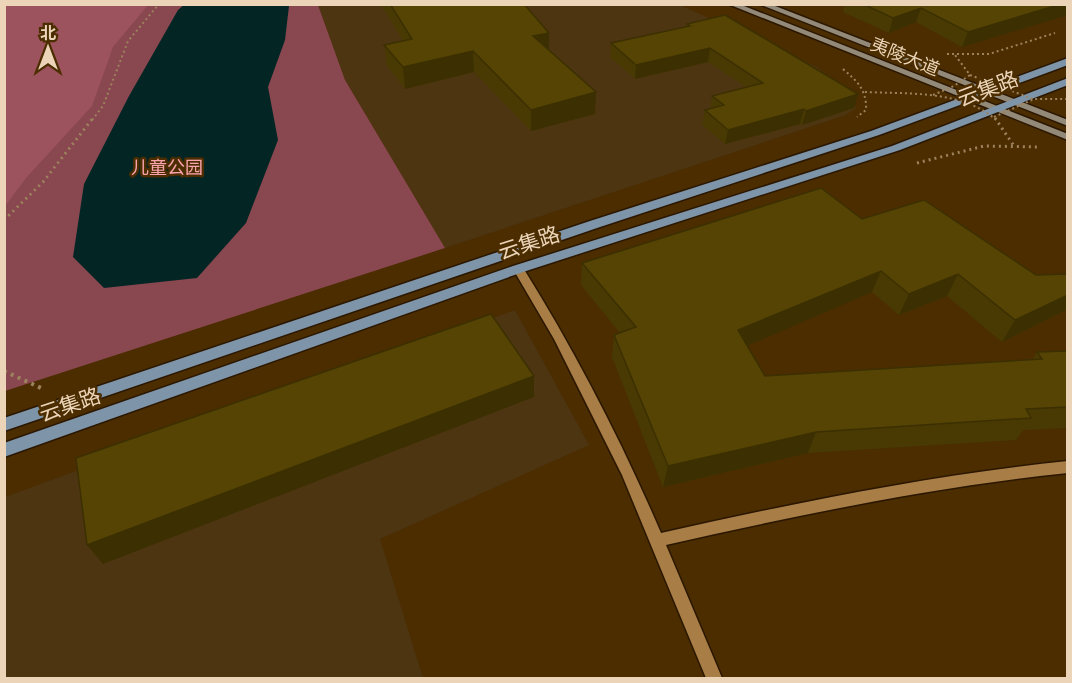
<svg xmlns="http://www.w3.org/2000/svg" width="1072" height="683" font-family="'DM Sans','Noto Sans SC',sans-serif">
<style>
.built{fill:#4d3512}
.green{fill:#89474f}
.forest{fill:#9d535d}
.water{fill:#032625}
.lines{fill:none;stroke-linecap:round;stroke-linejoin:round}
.lane-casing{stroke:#2b1700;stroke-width:3}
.secondary-casing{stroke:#2b1700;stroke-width:3}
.primary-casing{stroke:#2b1700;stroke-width:3}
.path-far2{stroke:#9d825e;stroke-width:2;stroke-dasharray:2 3;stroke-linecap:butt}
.path-far1{stroke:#9d825e;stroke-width:3;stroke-dasharray:2 4;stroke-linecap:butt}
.path{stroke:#9d825e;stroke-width:4;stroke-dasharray:3 4.5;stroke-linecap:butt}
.lane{fill:#a87e46;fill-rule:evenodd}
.secondary{fill:#938978;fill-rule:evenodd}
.primary{fill:#7d94a9;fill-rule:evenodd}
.path-bridge-far1{stroke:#9d825e;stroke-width:2;stroke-dasharray:2 3;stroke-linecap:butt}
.path-bridge{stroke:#9d825e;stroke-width:3;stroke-dasharray:2 4;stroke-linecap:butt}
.wall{fill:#493a03}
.shaded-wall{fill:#3c3002}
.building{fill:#554403;stroke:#3c3002;stroke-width:1.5}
.labels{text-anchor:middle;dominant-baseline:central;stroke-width:5;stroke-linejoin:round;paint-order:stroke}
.far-street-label{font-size:18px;fill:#ebd4b8;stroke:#4b2d00}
.far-park-label{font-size:18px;fill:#faa4ad;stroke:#4b2d00}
.street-label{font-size:21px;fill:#ebd4b8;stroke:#4b2d00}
</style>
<rect width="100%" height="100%" fill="#4b2d00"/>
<!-- built -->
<g class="built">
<path d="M318,5H680L817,67L837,84L856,108L846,115L445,248L345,80Z"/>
<path d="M515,310L589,445L380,539L423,678H5V497Z"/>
</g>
<!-- green -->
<path class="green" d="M4,5H318L345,80L445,248L5,391Z"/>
<!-- forest -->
<path class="forest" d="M5,4L148,5L113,47L92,106L26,178L5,206Z"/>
<!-- water -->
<path class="water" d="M185,4L289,6L285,40L268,87L278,140L246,223L197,278L104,288L73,257L84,184L129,96L178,10Z"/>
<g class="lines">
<defs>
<path id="lane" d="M518,265L522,266C575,351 621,440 661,533C795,503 930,475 1068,461V473C932,487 799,515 666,545L722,678H706L622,475L554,339L513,269Z"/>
<g id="secondary">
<path d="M728,4H739L1068,134V140Z"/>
<path d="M759,4H770L1068,120V126Z"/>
</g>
<g id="primary">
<path d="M1068,58V65L879,135L600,227L4,431V418L590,221L871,131Z"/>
<path d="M1068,78V85L900,150L523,272L4,457V443L513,266L892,146Z"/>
</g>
</defs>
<!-- lane casing -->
<use href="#lane" class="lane-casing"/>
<!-- secondary casing -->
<use href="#secondary" class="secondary-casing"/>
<!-- primary casing -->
<use href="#primary" class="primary-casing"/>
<!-- path-far2 -->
<g class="path-far2">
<path d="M947,54H989L1055,33"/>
<path d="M843,69C857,81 867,90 866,110L857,117"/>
<path d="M92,120L103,106L128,41L159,4"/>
</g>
<!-- path-far1 -->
<g class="path-far1">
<path d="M917,163L984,146L1040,147"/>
<path d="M4,220L43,182L93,118"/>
</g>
<!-- path -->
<path class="path" d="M4,371L41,388"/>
<!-- lane -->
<use href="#lane" class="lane"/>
<!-- secondary -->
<use href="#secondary" class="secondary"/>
<!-- primary -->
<use href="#primary" class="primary"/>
<!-- path-bridge-far1 -->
<g class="path-bridge-far1">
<path d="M970,75L1033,99"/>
<path d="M865,92C907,94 963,90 996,120"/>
<path d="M933,95L954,86L970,75L955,55"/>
<path d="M994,117L1034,99H1068"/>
</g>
<!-- path-bridge -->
<path class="path-bridge" d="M995,118L1014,146"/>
</g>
<!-- wall -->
<g class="wall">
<path d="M381,4H524L549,51L595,114L531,131L474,72L405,89L387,66L384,45L403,41Z"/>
<path d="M845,4H1068L962,47L916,22L889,33L843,12Z"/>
<path d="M687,24L854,108L802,125L800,124L725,144L702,125L705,110L710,109L712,96L746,87L708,62L635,79L610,57L611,43L687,27Z"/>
<path d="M862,219L1036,275L1068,274V309L1002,342L947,296L899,315L872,292L747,345L765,376L1032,360L1037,352L1068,351V428L1023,430L1016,440L808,453L663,487L612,357L614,335L620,333L581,285L582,263Z"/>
</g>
<!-- shaded-wall -->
<g class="shaded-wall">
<path d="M1061,4H1068V15L962,47L968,32Z"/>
<path d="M921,8L916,22L889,33L893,18Z"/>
<path d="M549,33V53L533,36Z"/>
<path d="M710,48L708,62L635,79L636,65Z"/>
<path d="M473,51L474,72L405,89L403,67Z"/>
<path d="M596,92L595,114L531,131V110Z"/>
<path d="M858,94L854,108L802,125L806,111Z"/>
<path d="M804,109L800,124L725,144L728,130Z"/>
<path d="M881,271L872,292L733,352L738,330Z"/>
<path d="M958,274L947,296L899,315L909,294Z"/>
<path d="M1068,295V309L1002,342L1015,320Z"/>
<path d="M534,376V397L103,564L87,545Z"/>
<path d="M816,432L808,453L663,487L668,466Z"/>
</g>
<!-- building -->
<g class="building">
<path d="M390,4H524L549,33L533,36L596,92L531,110L473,51L403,67L384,45L412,39Z"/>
<path d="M863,4H1061L968,32L921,8L893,18Z"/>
<path d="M725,15L858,94L806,111L804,109L728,130L705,110L724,105L712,96L763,83L710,48L636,65L611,43L690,26L687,24Z"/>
<path d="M821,188L862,219L924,200L1036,275L1068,274V295L1015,320L958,274L909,294L881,271L738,330L765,376L1042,359L1037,352L1068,351V407L1026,409L1031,418L816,432L668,466L614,335L636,327L582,263Z"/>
<path d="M491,314L534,376L87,545L76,458Z"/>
</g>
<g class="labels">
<!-- far-street labels -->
<g class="far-street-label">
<text transform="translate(905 57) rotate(22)">夷陵大道</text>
</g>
<!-- far-park labels -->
<g class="far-park-label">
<text x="167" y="168">儿童公园</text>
</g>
<!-- street labels -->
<g class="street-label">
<text transform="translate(988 89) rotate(-21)">云集路</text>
<text transform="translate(529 243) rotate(-18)">云集路</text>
<text transform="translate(70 405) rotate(-19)">云集路</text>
</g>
</g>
<!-- border -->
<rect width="1072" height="683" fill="none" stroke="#ebd4b8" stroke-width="12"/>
<!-- north arrow -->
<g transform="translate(48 48)" stroke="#4b2d00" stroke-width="4.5" paint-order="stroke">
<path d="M0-4.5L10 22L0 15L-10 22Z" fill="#ebd4b8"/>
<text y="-9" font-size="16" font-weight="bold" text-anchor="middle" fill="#ebd4b8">北</text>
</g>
</svg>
